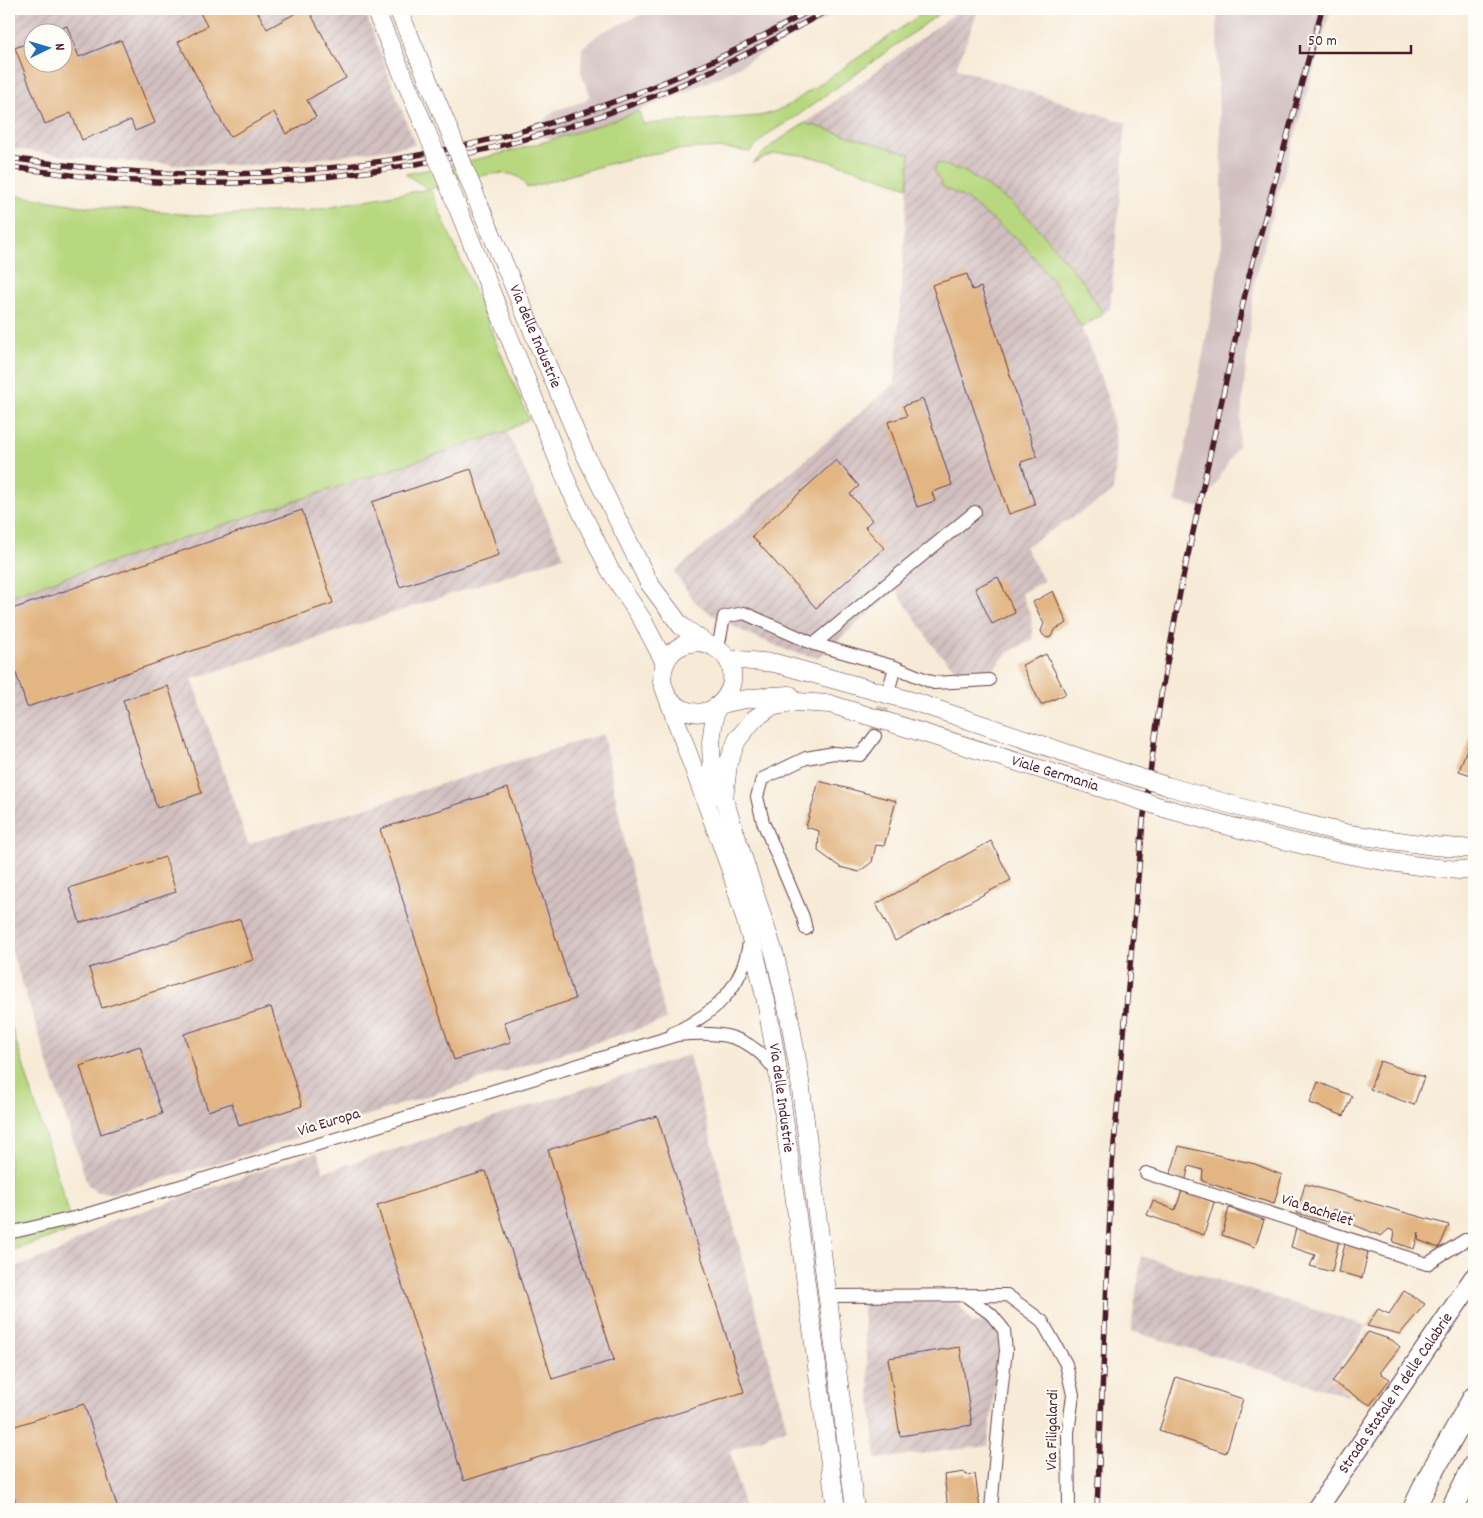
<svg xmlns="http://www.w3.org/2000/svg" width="1483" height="1518" font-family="Dekko,sans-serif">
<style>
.industrial{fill:url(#industrial-furrows);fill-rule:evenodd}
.railway{fill:#d2bfc0}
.grass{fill:#b7d87f;stroke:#807c55}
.building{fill:#e2b582}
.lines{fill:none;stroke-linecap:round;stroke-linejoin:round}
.street-tunnel{stroke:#d4c2b5;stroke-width:12;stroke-dasharray:12 6;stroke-linecap:butt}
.street-casing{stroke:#643e45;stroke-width:14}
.secondary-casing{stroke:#643e45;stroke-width:19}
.primary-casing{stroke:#643e45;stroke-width:22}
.highway-casing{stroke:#643e45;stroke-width:24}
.street{stroke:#fff;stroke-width:12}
.secondary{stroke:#fff;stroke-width:18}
.primary{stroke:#fff;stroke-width:20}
.highway{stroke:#fff;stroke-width:22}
.rail-casing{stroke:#4a1f2b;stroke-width:5.5}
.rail{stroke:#fdfcf7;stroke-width:4;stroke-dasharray:11;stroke-linecap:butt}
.secondary-bridge-casing{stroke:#643e45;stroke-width:19;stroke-linecap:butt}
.secondary-bridge{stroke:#fff;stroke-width:18}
.labels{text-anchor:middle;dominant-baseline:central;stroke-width:4.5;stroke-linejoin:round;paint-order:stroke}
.street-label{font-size:16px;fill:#4a1f2b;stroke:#fdfcf7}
</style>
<defs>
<pattern id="industrial-furrows" width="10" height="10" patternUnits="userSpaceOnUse" patternTransform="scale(1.25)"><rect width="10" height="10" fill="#d2bfc0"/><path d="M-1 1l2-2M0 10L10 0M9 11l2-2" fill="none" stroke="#b6a4a5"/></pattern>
</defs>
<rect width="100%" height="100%" fill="#fdfcf7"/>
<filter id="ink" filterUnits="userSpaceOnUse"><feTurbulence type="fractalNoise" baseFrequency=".02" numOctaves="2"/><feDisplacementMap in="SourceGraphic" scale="10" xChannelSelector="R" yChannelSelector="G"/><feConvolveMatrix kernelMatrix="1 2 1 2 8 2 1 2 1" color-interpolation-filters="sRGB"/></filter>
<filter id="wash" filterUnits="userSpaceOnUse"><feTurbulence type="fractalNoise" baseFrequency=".0096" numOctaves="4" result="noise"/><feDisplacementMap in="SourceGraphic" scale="20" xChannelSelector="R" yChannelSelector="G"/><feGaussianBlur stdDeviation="1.12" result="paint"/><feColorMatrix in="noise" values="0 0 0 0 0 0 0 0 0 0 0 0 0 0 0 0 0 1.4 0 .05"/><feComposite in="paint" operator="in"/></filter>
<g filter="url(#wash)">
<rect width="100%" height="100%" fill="#f7ebd7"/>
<!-- industrial -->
<g class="industrial">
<path d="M9,9H364L415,145L340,156L259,165H172L71,157L9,148ZM32,32H62V62H32Z"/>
<path d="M961,9H979L956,68L1126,123L1110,309L1081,328L1093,354L1111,409L1115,436L1116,464L1113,492L1025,547L1044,581L1021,593L1031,616L1033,640L1008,652L987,676L956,670L936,650L896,590L818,658L789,651L746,633L714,616L695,602L674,572L895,383L910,154L805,123Z"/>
<path d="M507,431L564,557L192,679L248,844L603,734L627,854L666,1020L231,1159L114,1193L98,1192L88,1186L9,943V596Z"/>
<path d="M689,1055L787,1428L730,1451L744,1509H12L9,1500V1269L59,1252L107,1223L317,1152L324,1172Z"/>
<path d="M1141,1256L1367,1326L1331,1380L1351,1397L1131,1331Z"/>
<path d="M862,1301L958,1303L973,1323L990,1321L1001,1332L988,1446L876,1459Z"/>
</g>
<!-- railway -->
<g class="railway">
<path d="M654,9H843L727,73L672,98L595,127L554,139L530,134L554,111L585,101L590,95L581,72L582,48L600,33Z"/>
<path d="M1217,9H1331L1276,201L1255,278L1238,445L1202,508L1175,502L1210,318L1222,240V171L1218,92Z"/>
</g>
<!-- grass -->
<g class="grass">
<path d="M929,9H946L797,116L768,134L750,152C675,137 598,168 527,188C525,185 523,180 520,178C502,165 451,184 430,189L529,419L507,431L9,596V194L81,206L209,216L314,209L429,189L405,174C484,160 563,139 639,111L643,124L760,116L774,112L789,105Z"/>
<path d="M805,123L910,154L908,187C876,177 806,149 775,154C768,155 760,160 753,163L773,144Z"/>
<path d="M937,163L964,171L1010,202L1031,220L1084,283L1103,314L1081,328L1064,297L1045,271L1023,244L965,198L943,187L934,170Z"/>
<path d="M9,1019L74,1230L9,1251Z"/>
</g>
<g id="blocks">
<!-- building -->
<g class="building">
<path d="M198,9H256L267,29L303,9H308L346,78L307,100L316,117L286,134L274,112L230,137L178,42L207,26Z"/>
<path d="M67,26L79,57L121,40L155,123L135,131L131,120L82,140L71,113L45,124L15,48L32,41V62H62V32H52Z"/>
<path d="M967,274L972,290L981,287L1037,457L1021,462L1035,505L1009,514L932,285Z"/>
<path d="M923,399L952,485L932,492L935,501L917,507L888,422L907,416L903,406Z"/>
<path d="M836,460L859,486L850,494L872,520L865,527L884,548L816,608L752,536Z"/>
<path d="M471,469L499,555L400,587L372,502Z"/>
<path d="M302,510L333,603L27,707L9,652V610Z"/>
<path d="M998,577L1015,613L992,624L975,588Z"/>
<path d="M1053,591L1067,623L1054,630L1051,637L1047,638L1043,635L1041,631L1044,624L1033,602Z"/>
<path d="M1046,654L1066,694L1041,705L1022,665Z"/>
<path d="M168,686L202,793L157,808L123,700Z"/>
<path d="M1474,728V776L1459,771Z"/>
<path d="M819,781L896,801L884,846L876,845L872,862L859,872L840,867L818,851L819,831L806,827Z"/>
<path d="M508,788L575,999L504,1022L511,1042L454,1060L380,829Z"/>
<path d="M991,841L1011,880L895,941L876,904Z"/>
<path d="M165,857L176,892L80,923L69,888Z"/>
<path d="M240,919L253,960L102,1008L89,968Z"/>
<path d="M271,1007L302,1106L239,1126L232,1103L208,1111L184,1034Z"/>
<path d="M140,1046L162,1114L101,1134L80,1066Z"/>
<path d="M1380,1061L1424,1077L1414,1105L1370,1089Z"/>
<path d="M1318,1082L1352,1096L1344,1116L1310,1103Z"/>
<path d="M657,1116L744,1392L464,1481L377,1205L486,1171L552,1379L614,1360L548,1150Z"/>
<path d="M1179,1146L1255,1164L1282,1175L1274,1204L1202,1181L1203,1170L1189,1166L1185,1182L1170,1176Z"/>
<path d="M1305,1184L1424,1218L1449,1225L1439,1248L1418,1240L1419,1232L1414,1249L1393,1242L1395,1232L1389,1229L1381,1236L1352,1224L1355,1215L1333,1209L1328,1222L1297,1213Z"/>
<path d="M1182,1191L1214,1202L1204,1235L1147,1215L1153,1201L1175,1210Z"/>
<path d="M1229,1208L1264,1220L1255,1247L1222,1235Z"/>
<path d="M1296,1228L1339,1240L1332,1272L1310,1266L1315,1255L1291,1247Z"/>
<path d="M1345,1244L1368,1252L1362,1278L1338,1272Z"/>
<path d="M1404,1291L1425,1304L1400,1334L1367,1326L1378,1309L1389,1314Z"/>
<path d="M1368,1332L1392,1340L1400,1347L1380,1373L1390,1379L1370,1405L1332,1382Z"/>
<path d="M960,1347L972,1425L900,1436L888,1358Z"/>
<path d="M1176,1377L1243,1399L1226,1453L1159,1431Z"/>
<path d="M84,1404L118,1509H18L9,1481V1428Z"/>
<path d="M965,1472L966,1475L975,1474L980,1509H948L944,1475Z"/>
</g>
</g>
</g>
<g filter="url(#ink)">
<use href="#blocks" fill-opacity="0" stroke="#643e45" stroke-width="1"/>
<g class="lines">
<!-- street-tunnel -->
<path class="street-tunnel" d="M875,736L889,687"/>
<defs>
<g id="street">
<path d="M814,644L895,667L890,685"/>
<path d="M718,649L724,617L744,613L814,644L975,512"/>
<path d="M895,667L934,683L989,680"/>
<path d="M806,929L803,917L763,822L757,797L762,779L806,758L834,753L861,755L875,736"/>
<path d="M673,1033C714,1014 743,988 749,942"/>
<path d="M1146,1173L1427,1264L1465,1240L1474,1241"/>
<path d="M9,1233L82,1216L677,1035C721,1031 749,1034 776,1071"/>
<path d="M827,1296L1007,1295L1042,1321L1066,1364L1073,1395L1068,1433L1069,1509"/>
<path d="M966,1296L991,1314L1004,1330L1006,1351L1002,1384L991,1509"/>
</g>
<g id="secondary">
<path d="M375,9L426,130"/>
<path d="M398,9L447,125"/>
<path id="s1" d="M478,202L584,452L649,583L681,626L706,643"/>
<path d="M457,206L569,487L610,570L643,621L665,663"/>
<path d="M727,659L775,663L915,702L1128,774"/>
<path id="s2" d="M670,700C714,741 758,671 714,647C704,641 692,641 681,646C667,653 662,667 662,682L731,871L754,949L766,1001L776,1058L836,1509"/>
<path d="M719,705C743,698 765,696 790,695"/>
<path d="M716,707L711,742L712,771L723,798"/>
<path d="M1167,786L1260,813L1349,834L1434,846L1474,849"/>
<path d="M1164,808C1266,837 1368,865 1474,871"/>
<path id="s3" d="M855,1509L798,1066L789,1016L775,956L724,799L728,764L737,740L754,719L771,707L797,702L830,704L1124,795"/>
</g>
<g id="primary">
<path id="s4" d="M1317,1509L1474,1278"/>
</g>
<g id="highway">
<path d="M1414,1509L1428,1479L1474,1398"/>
<path d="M1452,1509L1474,1466"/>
</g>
</defs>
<!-- street casing -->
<use href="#street" class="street-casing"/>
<!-- secondary casing -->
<use href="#secondary" class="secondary-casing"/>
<!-- primary casing -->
<use href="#primary" class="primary-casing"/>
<!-- highway casing -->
<use href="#highway" class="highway-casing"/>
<!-- street -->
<use href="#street" class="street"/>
<!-- secondary -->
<use href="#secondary" class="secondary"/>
<!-- primary -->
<use href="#primary" class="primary"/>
<!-- highway -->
<use href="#highway" class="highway"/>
<defs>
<g id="rail">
<path d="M9,158C73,167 136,174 201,174C414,176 628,116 812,9"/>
<path d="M9,167C51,172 94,179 137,181C320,193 517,156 685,83C735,61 783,35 830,9"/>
<path d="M1097,1509L1112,1166L1143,822L1161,695L1181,587L1249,276L1322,9"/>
</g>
</defs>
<!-- rail casing -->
<use href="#rail" class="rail-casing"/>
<!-- rail -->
<use href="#rail" class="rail"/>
<defs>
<g id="secondary-bridge">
<path d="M447,125L478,202"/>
<path d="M426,130L457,206"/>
<path d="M1128,774L1167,786"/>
<path d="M1124,795L1164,808"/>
</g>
</defs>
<!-- secondary-bridge casing -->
<use href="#secondary-bridge" class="secondary-bridge-casing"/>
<!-- secondary-bridge -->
<use href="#secondary-bridge" class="secondary-bridge"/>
</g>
</g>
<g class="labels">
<!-- street labels -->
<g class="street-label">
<text stroke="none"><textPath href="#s1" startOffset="146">Via delle Industrie</textPath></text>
<text stroke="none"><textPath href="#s3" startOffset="1128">Viale Germania</textPath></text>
<text stroke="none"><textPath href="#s2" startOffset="634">Via delle Industrie</textPath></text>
<text transform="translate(329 1123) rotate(-17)">Via Europa</text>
<text transform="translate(1317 1211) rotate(18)">Via Bachelet</text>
<text stroke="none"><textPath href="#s4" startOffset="140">Strada Statale 19 delle Calabrie</textPath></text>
<text transform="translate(1053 1430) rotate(-89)">Via Filigalardi</text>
</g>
</g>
<!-- margin -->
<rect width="1483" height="1518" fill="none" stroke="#fdfcf7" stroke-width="30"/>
<!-- north arrow -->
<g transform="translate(48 48) rotate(85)"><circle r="24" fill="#fdfcf7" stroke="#b5a4a5"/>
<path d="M0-4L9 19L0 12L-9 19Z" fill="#1f6fb2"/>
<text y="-8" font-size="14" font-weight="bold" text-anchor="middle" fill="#4a1f2b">N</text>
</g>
<!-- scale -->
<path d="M1300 45v8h111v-8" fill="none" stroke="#4a1f2b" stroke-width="2.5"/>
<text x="1308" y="45" font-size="15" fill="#4a1f2b" stroke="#fdfcf7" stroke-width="4" paint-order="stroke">50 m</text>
</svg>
